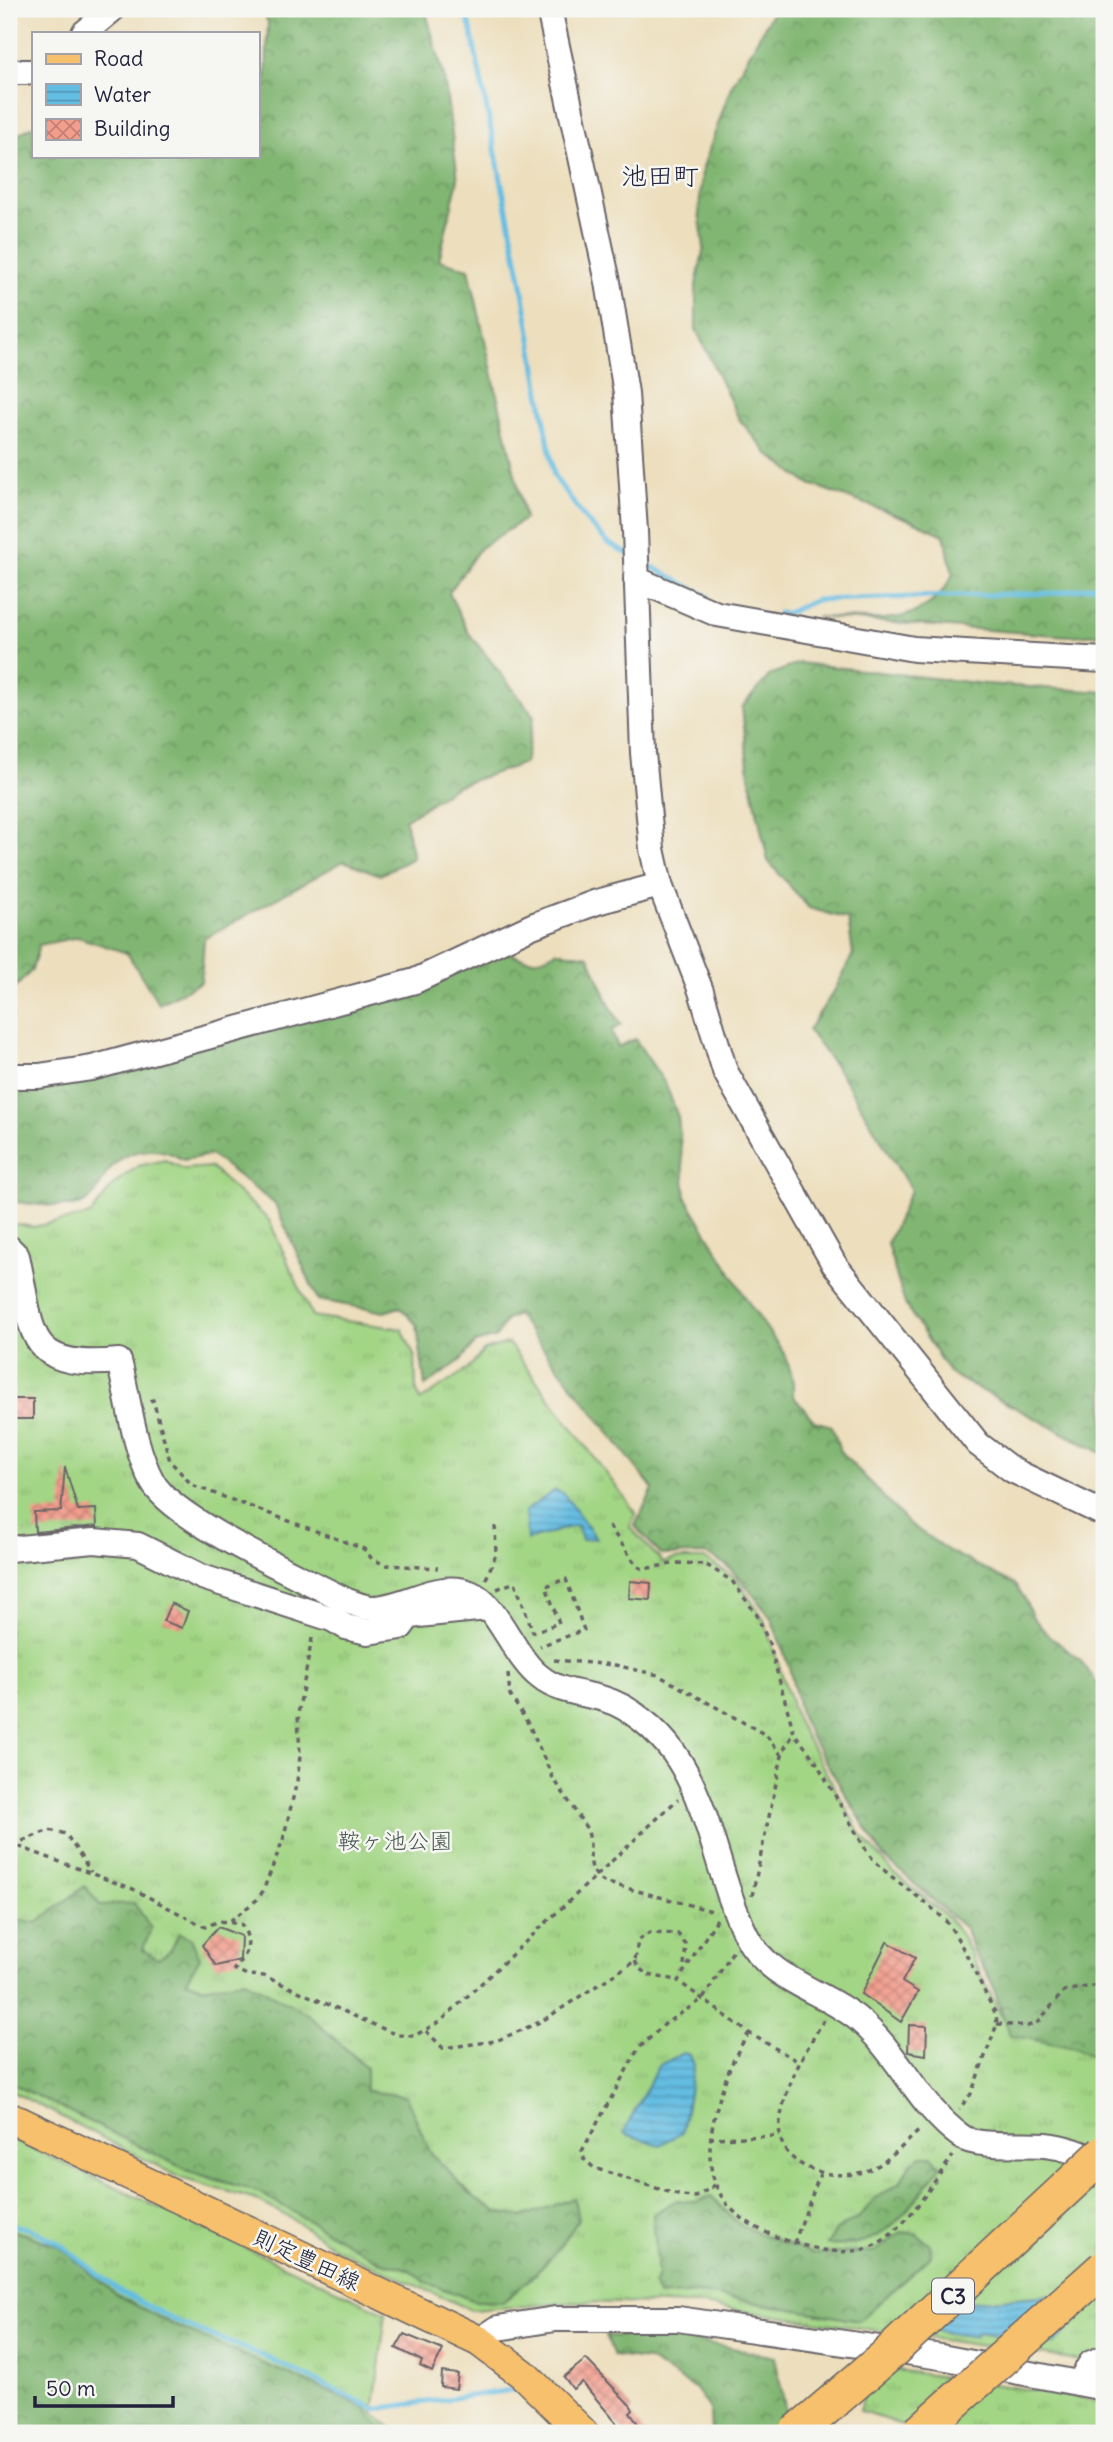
<svg xmlns="http://www.w3.org/2000/svg" width="1113" height="2442" font-family="Delius,'Klee One',sans-serif">
<style>
.grass{fill:url(#grass-tufts);stroke:#627c60;stroke-width:2}
.forest{fill:url(#forest-crowns);stroke:#526c56;stroke-width:2}
.water{fill:url(#water-rules);stroke:#43708e;stroke-width:2}
.lines{fill:none;stroke-linecap:round;stroke-linejoin:round}
.stream{stroke:#64bde2;stroke-width:5}
.building{fill:url(#building-cross-hatch)}
.minor-casing{stroke:#696468;stroke-width:28}
.major-casing{stroke:#696468;stroke-width:33}
.path{stroke:#696468;stroke-width:3.5;stroke-dasharray:5 5;stroke-linecap:butt}
.minor{stroke:#fff;stroke-width:24}
.major{stroke:#f7c06c;stroke-width:30}
.highway-bridge-casing{stroke:#696468;stroke-width:38;stroke-linecap:butt}
.highway-bridge{stroke:#f7c06c;stroke-width:35}
.labels{text-anchor:middle;dominant-baseline:central;stroke-width:5;stroke-linejoin:round;paint-order:stroke}
.shield{fill:#f6f6f2;stroke:#626272;stroke-width:2}
.shield-label{font-size:21px;font-weight:bold;fill:#22223b}
.park-label{font-size:23px;fill:#485851;stroke:#f6f6f2}
.street-label{font-size:23px;fill:#22223b;stroke:#f6f6f2}
.quarter-label{font-size:26px;fill:#22223b;stroke:#f6f6f2}
</style>
<defs>
<pattern id="grass-tufts" width="24" height="20" patternUnits="userSpaceOnUse" patternTransform="scale(1.75)"><rect width="24" height="20" fill="#a2d584"/><path d="M3 7l-1-3M5 7V3M7 7l1-3M15 17l-1-3M17 17v-4M19 17l1-3" fill="none" stroke="#8bb773"/></pattern>
<pattern id="forest-crowns" width="20" height="18" patternUnits="userSpaceOnUse" patternTransform="scale(1.75)"><rect width="20" height="18" fill="#81b672"/><path d="M2 6a3 3 0 1 1 6 0M12 15a3 3 0 1 1 6 0" fill="none" stroke="#69945f"/></pattern>
<pattern id="water-rules" width="6" height="5" patternUnits="userSpaceOnUse" patternTransform="scale(1.75)"><rect width="6" height="5" fill="#64bde2"/><path d="M0 2.5h6" fill="none" stroke="#5299b8"/></pattern>
<pattern id="building-cross-hatch" width="8" height="8" patternUnits="userSpaceOnUse" patternTransform="scale(1.75)"><rect width="8" height="8" fill="#f39d8d"/><path d="M0 0l8 8M0 8l8-8" fill="none" stroke="#c48074"/></pattern>
</defs>
<rect width="100%" height="100%" fill="#f6f6f2"/>
<filter id="ink" filterUnits="userSpaceOnUse"><feTurbulence type="fractalNoise" baseFrequency=".0143" numOctaves="2"/><feDisplacementMap in="SourceGraphic" scale="14" xChannelSelector="R" yChannelSelector="G"/><feConvolveMatrix kernelMatrix="1 2 1 2 8 2 1 2 1" color-interpolation-filters="sRGB"/></filter>
<filter id="wash" filterUnits="userSpaceOnUse"><feTurbulence type="fractalNoise" baseFrequency=".00686" numOctaves="4" result="noise"/><feDisplacementMap in="SourceGraphic" scale="28" xChannelSelector="R" yChannelSelector="G"/><feGaussianBlur stdDeviation="1.57" result="paint"/><feColorMatrix in="noise" values="0 0 0 0 0 0 0 0 0 0 0 0 0 0 0 0 0 1.4 0 .05"/><feComposite in="paint" operator="in"/></filter>
<g filter="url(#wash)">
<rect width="100%" height="100%" fill="#eddfbd"/>
<!-- grass -->
<g class="grass">
<path d="M165,1160L184,1169L210,1167L269,1220L312,1316L402,1329L415,1357L416,1388L420,1401L469,1368L484,1350L508,1343L636,1513L630,1527L663,1563L676,1559H705L737,1579L764,1620L797,1721L862,1836L893,1872L949,1918L961,1935L1002,2017L1027,2021L1104,1979V2367L1066,2358L702,2305L580,2302L471,2310L336,2249L296,2221L256,2200L181,2178L9,2090V1223L33,1227L90,1215L115,1183L138,1166Z"/>
<path d="M9,2138L386,2313L373,2413L398,2433H9Z"/>
<path d="M870,2366L1079,2397L1104,2404V2433H926L860,2411Z"/>
</g>
<!-- forest -->
<g class="forest">
<path d="M261,9H425L444,77L458,179L439,260L469,269L525,519L480,548L449,593L468,632L534,716L525,763L456,786L405,820L413,858L380,875L344,861L204,939L201,982L159,1004L127,953L78,937L39,945L32,970L9,994V139L33,126V156H257V85L266,77L268,22Z"/>
<path d="M770,9H1104V634L1068,636L816,617C871,618 925,632 953,574L944,535L913,521L807,483L768,454L739,419L696,329V285L704,247L699,212L702,170L731,87L771,15Z"/>
<path d="M799,663L986,684L1104,692V1454L950,1374L905,1304L887,1244L911,1190L843,1077L808,1030L836,988L853,954L848,919L809,908L768,861L749,774L742,707L770,675Z"/>
<path d="M502,950C525,960 534,965 557,951L589,956L609,1004L621,1025L611,1031L618,1047L635,1039L666,1085L678,1117L686,1198L749,1303L785,1355L793,1379V1396L814,1421L832,1426L840,1451L908,1523L949,1551L1014,1584L1024,1597L1032,1616L1046,1633L1081,1661L1100,1687L1104,1688V2072L1100,2060L1075,2048L1010,2035L991,1981L972,1949L966,1929L883,1856L813,1741L801,1717L789,1667L771,1618L740,1578L724,1564L706,1554L661,1555L635,1526L653,1489L517,1315L506,1320L496,1337L475,1343L461,1360L425,1386L417,1325L400,1307L384,1312L318,1300L275,1204L211,1155L183,1160C159,1144 125,1147 107,1173C99,1185 98,1195 84,1203C70,1210 26,1203 9,1201V1082Z"/>
<path d="M85,1886L100,1905L134,1903L151,1928L143,1950L158,1959L171,1950L179,1933L191,1938L200,1958L186,1981L203,1988L245,1980L305,2012L366,2067V2091L406,2096L430,2152L470,2194L497,2212L522,2217L574,2198L578,2220C556,2256 535,2276 503,2302L475,2301L427,2283L408,2269L379,2261L258,2192L191,2172L9,2082V1918L37,1923Z"/>
<path d="M921,2156H932L941,2166C908,2209 887,2250 827,2245L836,2230L858,2218L877,2197L900,2183L909,2166Z"/>
<path d="M711,2196L741,2226L812,2254L874,2252L901,2232L917,2234L930,2245L931,2256L859,2321L700,2293L658,2296L654,2286L658,2274L653,2214L677,2200L697,2202Z"/>
<path d="M9,2229L59,2246L118,2296L178,2327L367,2408L371,2418L388,2433H9Z"/>
<path d="M670,2335L775,2357L790,2433H711L710,2409L696,2389L648,2360L614,2356L606,2336Z"/>
</g>
<!-- water -->
<g class="water">
<path d="M555,1490L563,1493L596,1538L582,1540L577,1525L527,1540L525,1511Z"/>
<path d="M683,2053L690,2055L694,2065L682,2132L660,2145L626,2134L624,2132L658,2066Z"/>
<path d="M1049,2295L1075,2322L1054,2344L978,2332L975,2337L938,2331V2305Z"/>
</g>
<g class="lines">
<!-- stream -->
<g class="stream">
<path d="M464,9L471,30L521,279L554,476L586,520L608,543L628,554"/>
<path d="M643,562L708,597"/>
<path d="M779,613L785,614L816,600L1057,593L1104,584"/>
<path d="M9,2224L31,2229L60,2244L121,2292L180,2323L263,2356L375,2409L520,2389"/>
</g>
</g>
<g id="blocks">
<!-- building -->
<g class="building">
<rect x="9" y="1399" width="24" height="20"/>
<path d="M65,1467L78,1510L96,1509L97,1526L35,1532L34,1512L61,1511Z"/>
<path d="M630,1581L651,1583L650,1600L629,1598Z"/>
<path d="M171,1603L188,1611L182,1628L163,1621Z"/>
<path d="M218,1927L241,1936L240,1960L216,1966L202,1945Z"/>
<path d="M887,1942L915,1958L902,1982L918,1992L901,2022L861,1994Z"/>
<path d="M909,2025L927,2026L926,2055L908,2052Z"/>
<path d="M404,2334L443,2350L432,2372L420,2366L422,2361L396,2348Z"/>
<path d="M586,2359L631,2406L633,2410L630,2413L645,2433H625L582,2382L573,2389L564,2377Z"/>
<path d="M442,2372L458,2374L456,2389L441,2387Z"/>
</g>
</g>
</g>
<g filter="url(#ink)">
<use href="#blocks" fill-opacity="0" stroke="#696468" stroke-width="2"/>
<g class="lines">
<defs>
<g id="minor">
<path d="M549,9L608,282L626,393L635,531L643,753L652,849L660,885L701,991L725,1071L834,1264L978,1444L1012,1470L1104,1514"/>
<path d="M84,33L113,9"/>
<path d="M9,72H33"/>
<path d="M636,579L717,614L914,649L1104,660"/>
<path d="M9,1076H39L92,1068L415,981L532,926L597,902L660,885"/>
<path d="M9,1248L17,1256C34,1333 23,1370 119,1361C129,1399 133,1446 152,1481C172,1520 303,1578 347,1601C354,1603 364,1608 372,1608C405,1608 437,1580 470,1593C497,1603 514,1658 540,1677C558,1692 583,1693 604,1699C631,1707 658,1731 674,1753C710,1804 718,1879 746,1935C769,1981 821,1989 858,2019C899,2053 918,2106 962,2137C977,2148 1024,2143 1045,2145C1067,2147 1085,2154 1104,2165"/>
<path d="M9,1549L94,1541L138,1545L202,1577L332,1619L346,1627L368,1632L401,1627L409,1616L487,1608"/>
<path d="M479,2341L498,2328L555,2319H678L941,2357L1104,2388"/>
<path d="M1079,2383L1091,2363L1104,2358"/>
</g>
<path id="major" d="M9,2117L479,2341L523,2374L583,2433"/>
</defs>
<!-- minor casing -->
<use href="#minor" class="minor-casing"/>
<!-- major casing -->
<use href="#major" class="major-casing"/>
<!-- path -->
<g class="path">
<path d="M150,1401L153,1400L170,1461L192,1485L364,1549L372,1559L386,1565L438,1568"/>
<path d="M9,1470L10,1471"/>
<path d="M609,1526L637,1566L643,1569L678,1563L705,1564L732,1581L757,1615L769,1643L794,1733L815,1760L867,1852C888,1879 920,1895 944,1919C960,1936 983,1991 996,2014L997,2024L971,2094L959,2109"/>
<path d="M486,1579L496,1554L495,1523"/>
<path d="M497,1589L515,1582L533,1632L559,1623L546,1586L566,1579L584,1630L540,1646"/>
<path d="M554,1660L615,1665L658,1675L766,1735L782,1756"/>
<path d="M508,1674L510,1695L529,1725L552,1776L587,1829C595,1849 582,1868 604,1882L716,1912"/>
<path d="M9,1843L133,1889L205,1927L219,1921L241,1924C253,1941 248,1956 234,1969L247,1975L264,1976L397,2035L414,2036L441,2021L678,1799"/>
<path d="M13,1845L49,1830L66,1834L91,1872"/>
<path d="M752,1896L783,1751L794,1733"/>
<path d="M717,1919L678,1981L749,2033L799,2062"/>
<path d="M230,1921L258,1899L263,1891L283,1840L297,1781L300,1756L298,1714L313,1633"/>
<path d="M635,1961C646,1982 660,1974 678,1981"/>
<path d="M824,2020C805,2051 785,2085 780,2122C773,2167 833,2183 866,2171C887,2164 905,2143 921,2129"/>
<path d="M997,2024L1028,2026L1038,2022L1064,1991L1104,1984"/>
<path d="M426,2031L443,2048L496,2041L542,2021L635,1961L638,1940L650,1933L678,1934L686,1945L684,1965L686,1968"/>
<path d="M749,2033C732,2058 724,2081 716,2111C696,2186 726,2223 798,2244C823,2251 853,2257 877,2244C909,2226 931,2184 953,2156"/>
<path d="M709,2138L780,2136"/>
<path d="M715,2185L696,2197L681,2196L594,2168L584,2159L582,2151L638,2049L666,2023L703,1999L733,1951"/>
<path d="M794,2243L820,2174"/>
</g>
<!-- minor -->
<use href="#minor" class="minor"/>
<!-- major -->
<use href="#major" class="major"/>
<defs>
<g id="highway-bridge">
<path d="M796,2433L884,2358L1104,2153"/>
<path d="M919,2433L1104,2268"/>
</g>
</defs>
<!-- highway-bridge casing -->
<use href="#highway-bridge" class="highway-bridge-casing"/>
<!-- highway-bridge -->
<use href="#highway-bridge" class="highway-bridge"/>
</g>
</g>
<g class="labels">
<!-- shield labels -->
<rect class="shield" x="932" y="2278.5" width="42" height="35" rx="5"/>
<g class="shield-label">
<text x="953" y="2296">C3</text>
</g>
<!-- park labels -->
<g class="park-label">
<text x="395" y="1840">鞍ヶ池公園</text>
</g>
<!-- street labels -->
<g class="street-label">
<text transform="translate(307 2259) rotate(25)">則定豊田線</text>
</g>
<!-- quarter labels -->
<g class="quarter-label">
<text x="660" y="175">池田町</text>
</g>
</g>
<!-- margin -->
<rect width="1113" height="2442" fill="none" stroke="#f6f6f2" stroke-width="35"/>
<!-- legend -->
<rect x="32" y="32" width="228" height="126" fill="#f6f6f2" stroke="#a1a1a9" stroke-width="2"/>
<rect x="46" y="54" width="35" height="10" fill="#f7c06c" stroke="#a1a1a9" stroke-width="2"/>
<text x="94" y="66" font-size="21" fill="#22223b">Road</text>
<rect x="46" y="84" width="35" height="21" fill="url(#water-rules)" stroke="#a1a1a9" stroke-width="2"/>
<text x="94" y="102" font-size="21" fill="#22223b">Water</text>
<rect x="46" y="119" width="35" height="21" fill="url(#building-cross-hatch)" stroke="#a1a1a9" stroke-width="2"/>
<text x="94" y="136" font-size="21" fill="#22223b">Building</text>
<!-- scale -->
<path d="M35 2396v10h138v-10" fill="none" stroke="#22223b" stroke-width="3.5"/>
<text x="46" y="2396" font-size="21" fill="#22223b" stroke="#f6f6f2" stroke-width="5" paint-order="stroke">50 m</text>
</svg>
